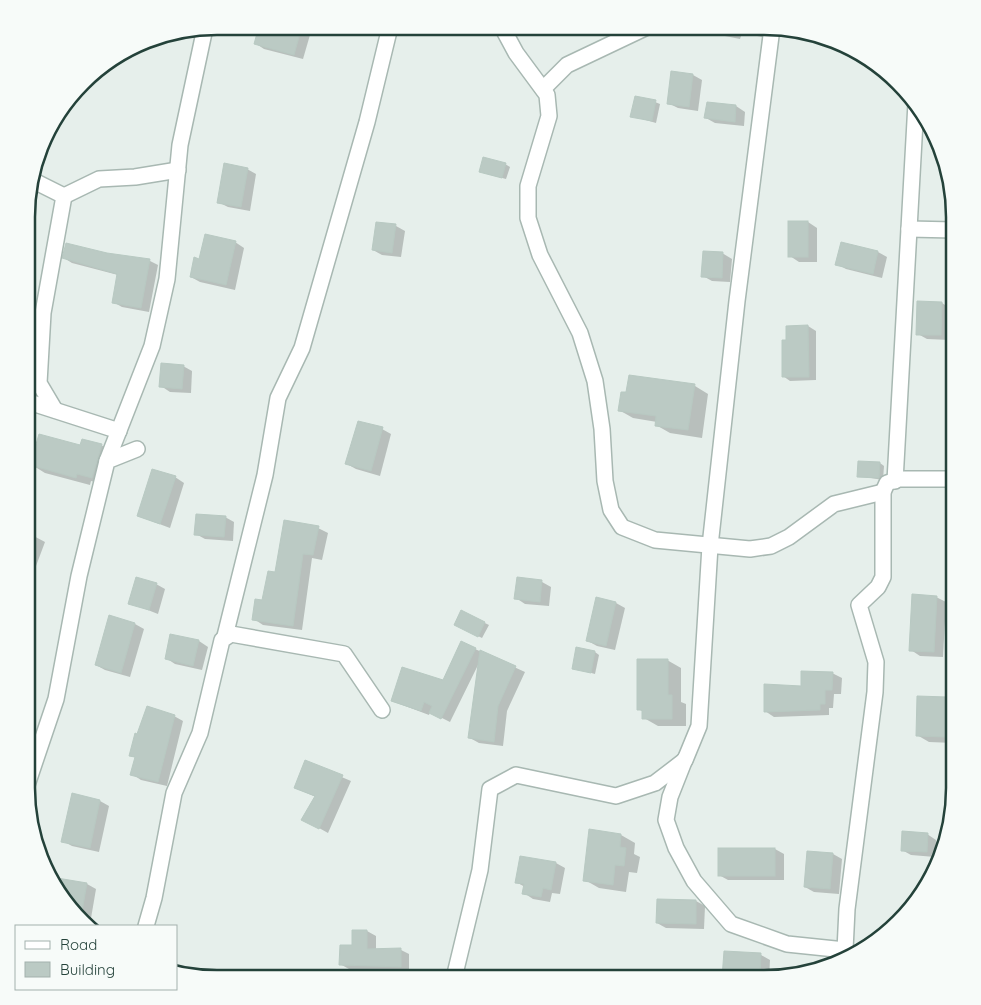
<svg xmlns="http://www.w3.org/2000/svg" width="981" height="1005" font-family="Quicksand,sans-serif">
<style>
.shadow{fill:#0003}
.building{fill:#bbcac4;stroke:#b8c9c2}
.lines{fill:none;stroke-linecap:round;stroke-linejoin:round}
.street-casing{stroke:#a8b8b2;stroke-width:18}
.street{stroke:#fff;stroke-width:15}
.rim{fill:none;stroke:#24423a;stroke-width:2.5}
</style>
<rect width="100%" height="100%" fill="#e6efeb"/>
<!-- shadow -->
<g class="shadow">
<path d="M260,26L312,28L303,59L264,49L255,43Z"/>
<path d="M700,28H764L762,37L742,33L740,39L710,33Z"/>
<path d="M672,73L693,75L702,80L698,111L678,108L668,103Z"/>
<path d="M655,102L660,104L656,123L632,116Z"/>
<path d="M736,106L745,112L744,126L715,123L706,118Z"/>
<path d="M505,164L510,167L506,179L484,173Z"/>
<path d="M247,169L256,174L250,211L228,207L218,202Z"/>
<path d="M790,222H808L817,228V262H799L790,256Z"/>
<path d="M396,226L405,231L401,257L382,255L373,250Z"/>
<path d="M235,242L244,248L235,290L200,282L191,277L200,260Z"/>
<path d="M842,244L878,252L887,257L882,278L846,269L837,264Z"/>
<path d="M722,253L732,259L730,282L712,281L703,276Z"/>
<path d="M107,254L150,261L158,265L149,312L122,307L113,302L118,275L72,263L64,258Z"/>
<path d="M942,303L951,309L950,340L927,339L918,334Z"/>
<path d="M808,326L816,331V380L790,381L783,376L787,327Z"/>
<path d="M183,366L192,371L191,393L170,392L161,386Z"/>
<path d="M695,386L708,394L702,438L670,433L656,425L657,422L633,418L619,410Z"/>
<path d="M382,429L391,434L380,476L356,469L347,464Z"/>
<path d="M101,445L115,453L106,485L91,481L90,485L45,473L32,465L81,447Z"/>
<path d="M860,462L880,463L884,466L883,480L859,476Z"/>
<path d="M175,477L184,483L170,528L138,516Z"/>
<path d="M225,517L234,522L233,541L205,539L196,534Z"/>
<path d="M318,528L328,533L322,560L312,558L302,630L263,625L254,619L276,573Z"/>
<path d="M28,533L45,542L36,566L28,563Z"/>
<path d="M542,582L551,587L549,606L525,604L516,598Z"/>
<path d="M156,584L165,589L158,614L130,603Z"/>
<path d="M936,597L946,602L943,657L920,656L911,650Z"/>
<path d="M597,598L616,603L625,608L615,650L597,646L588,641Z"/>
<path d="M462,612L489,625L482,638L460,627Z"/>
<path d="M110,617L135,624L144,629L130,677L105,670L96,665Z"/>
<path d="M28,633L34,637L32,656H27Z"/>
<path d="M199,641L208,647L202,670L175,664L166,658Z"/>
<path d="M462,643L525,672L507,711L503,746L479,743L470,738L478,665L450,722L430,712L429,715L392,701L444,682Z"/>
<path d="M595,652L599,655L595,674L573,668Z"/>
<path d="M667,660L681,668V702L686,704V726H658L644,718V712L638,709Z"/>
<path d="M832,673L842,678L841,694H834L833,708H829V715L774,717L765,711L802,687Z"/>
<path d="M918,697L954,698V743L929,742L917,735Z"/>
<path d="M174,716L183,721L167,786L141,780L132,774L136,758L131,755Z"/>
<path d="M306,762L351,781L328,833L303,819L316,797L295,788Z"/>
<path d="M100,801L109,806L99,852L72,846L63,841Z"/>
<path d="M590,831L621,835L635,843L634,854L640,857L637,873L629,872L626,892L599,888L585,880Z"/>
<path d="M927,834L936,840L935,857L911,855L902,850Z"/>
<path d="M775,849L784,854V880H728L719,875Z"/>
<path d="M833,854L842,859L839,894L814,892L805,887Z"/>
<path d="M556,863L565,868L560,894L552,893L550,902L533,899L524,893L525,887L516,882Z"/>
<path d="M58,879L87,884L96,889L90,924L66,904L57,887Z"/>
<path d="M696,901L705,906L704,929L666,928L657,923Z"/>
<path d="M353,931H367L376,936V950H401L409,954V971L349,969L340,964L353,947Z"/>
<path d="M761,955L770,960L769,978H724Z"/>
</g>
<!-- building -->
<g class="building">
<path d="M259,26H302L294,55L254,44Z"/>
<path d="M671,71L693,74L689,107L667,104Z"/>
<path d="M635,96L656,100L652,121L630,117Z"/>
<path d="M707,102L736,105L735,122L704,118Z"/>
<path d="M483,157L506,163L502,178L479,172Z"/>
<path d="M224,163L248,168L241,207L217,203Z"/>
<rect x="788" y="221" width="20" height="36"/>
<path d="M376,222L396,224L392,253L372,250Z"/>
<path d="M205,234L236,241L226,285L190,277L194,257L199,259Z"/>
<path d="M841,242L878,251L873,274L835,265Z"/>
<path d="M66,243L107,253L150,259L141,308L112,303L117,274L62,258Z"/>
<path d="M703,251L723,252L722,278L701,277Z"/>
<path d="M917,301L942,302L941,335H916Z"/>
<path d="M808,325L809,377H782V340H786V326Z"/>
<path d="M161,363L184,365L182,389L159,387Z"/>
<path d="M629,375L695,384L688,430L655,426L656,416L618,411L621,392H626Z"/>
<path d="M358,421L383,427L371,471L345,464Z"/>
<path d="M39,434L80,445L82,439L102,444L92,478L77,474L76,478L30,465Z"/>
<path d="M858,461L880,462L879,478L857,477Z"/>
<path d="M152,469L176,476L160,524L137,516Z"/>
<path d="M196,514L226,516L224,537L194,535Z"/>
<path d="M284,520L319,526L313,555L303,554L293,626L252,620L255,599L262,600L268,571L275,572Z"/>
<path d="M136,577L157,583L149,610L128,604Z"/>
<path d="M517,577L542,580L540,602L514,599Z"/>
<path d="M912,594L937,596L934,652L909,651Z"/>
<path d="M596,597L616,602L606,646L586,641Z"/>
<path d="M461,610L485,622L478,637L454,625Z"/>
<path d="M109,615L135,623L121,673L95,665Z"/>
<path d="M170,634L199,640L193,666L165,659Z"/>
<path d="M461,641L476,648L441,719L429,713L432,706L424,702L421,711L391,701L402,667L443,680Z"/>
<path d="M576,647L595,651L591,673L572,669Z"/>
<path d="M480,650L516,666L498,706L494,742L468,738Z"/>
<path d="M637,659H668V695H672V719H642V710H637Z"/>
<path d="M801,671L833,672L832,690H825V704H820V710L764,712V684L801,686Z"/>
<path d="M917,696L947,697L946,737L916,736Z"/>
<path d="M147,706L175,715L158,782L130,775L135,757L129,756L135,733L137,734Z"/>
<path d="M305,760L343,775L319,829L301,820L315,796L294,788Z"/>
<path d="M72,793L100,800L90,848L61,842Z"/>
<path d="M589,829L621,834L620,847L626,848L624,866L615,865L613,885L583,881Z"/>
<path d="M902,831L928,833L927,852L901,851Z"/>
<rect x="718" y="848" width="57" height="28"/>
<path d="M807,851L833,853L830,889L804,887Z"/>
<path d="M520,856L556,862L551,890L543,888L541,897L522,894L524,884L515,883Z"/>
<path d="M51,877L87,883L81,917L66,904Z"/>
<path d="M657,899L696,900V924L656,923Z"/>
<path d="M352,930H367V949L401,948V967L339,965L340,945H352Z"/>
<path d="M724,951L761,953L760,978H722Z"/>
</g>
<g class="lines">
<defs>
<g id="street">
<path d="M502,27L516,53L547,95L549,116L528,186V218L540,255L580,333L595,381L602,429L605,481L611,510L622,527L655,540L750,549L771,546L789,537L834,504L883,492"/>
<path d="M543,89L567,65L647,27"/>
<path d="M30,179L64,196L43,313L39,383L55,410"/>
<path d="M64,196L99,179L135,177L178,170"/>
<path d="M909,229L954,230"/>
<path d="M29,402L119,431"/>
<path d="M107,461L152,346L167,279L180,145L205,28"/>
<path d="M895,481L916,103"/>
<path d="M225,636L265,475L278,398L302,348L367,122L390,27"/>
<path d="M685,759L670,797L666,820L676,848L694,881L731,924L787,944L845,950L846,958"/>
<path d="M27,785L56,699L79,576L107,461L137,449"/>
<path d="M146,926L154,898L174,793L200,733L222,640L231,634L344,654L382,710"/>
<path d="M845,950L847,909L875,692L876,662L859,605L878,587L883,577V492L887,483L899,479H954"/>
<path d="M454,978L480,870L490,789L516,775L616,796L655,783L685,760L699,726L710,546L737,301L772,28"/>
</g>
</defs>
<!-- street casing -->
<use href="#street" class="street-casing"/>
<!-- street -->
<use href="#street" class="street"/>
</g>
<!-- crop -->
<path d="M0 0H981V1005H0ZM217 35H764A182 182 0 0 1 946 217V788A182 182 0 0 1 764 970H217A182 182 0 0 1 35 788V217A182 182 0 0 1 217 35Z" fill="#f7fbf9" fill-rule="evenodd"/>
<path class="rim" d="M217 35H764A182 182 0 0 1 946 217V788A182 182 0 0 1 764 970H217A182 182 0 0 1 35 788V217A182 182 0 0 1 217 35Z"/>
<!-- legend -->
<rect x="15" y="925" width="162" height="65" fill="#f7fbf9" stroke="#a3b1ad"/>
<rect x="25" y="941" width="25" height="8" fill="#ffffff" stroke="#a3b1ad"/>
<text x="60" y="950" font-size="15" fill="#24423a">Road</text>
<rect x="25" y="962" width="25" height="15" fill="#bbcac4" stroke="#a3b1ad"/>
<text x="60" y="975" font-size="15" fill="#24423a">Building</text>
</svg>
